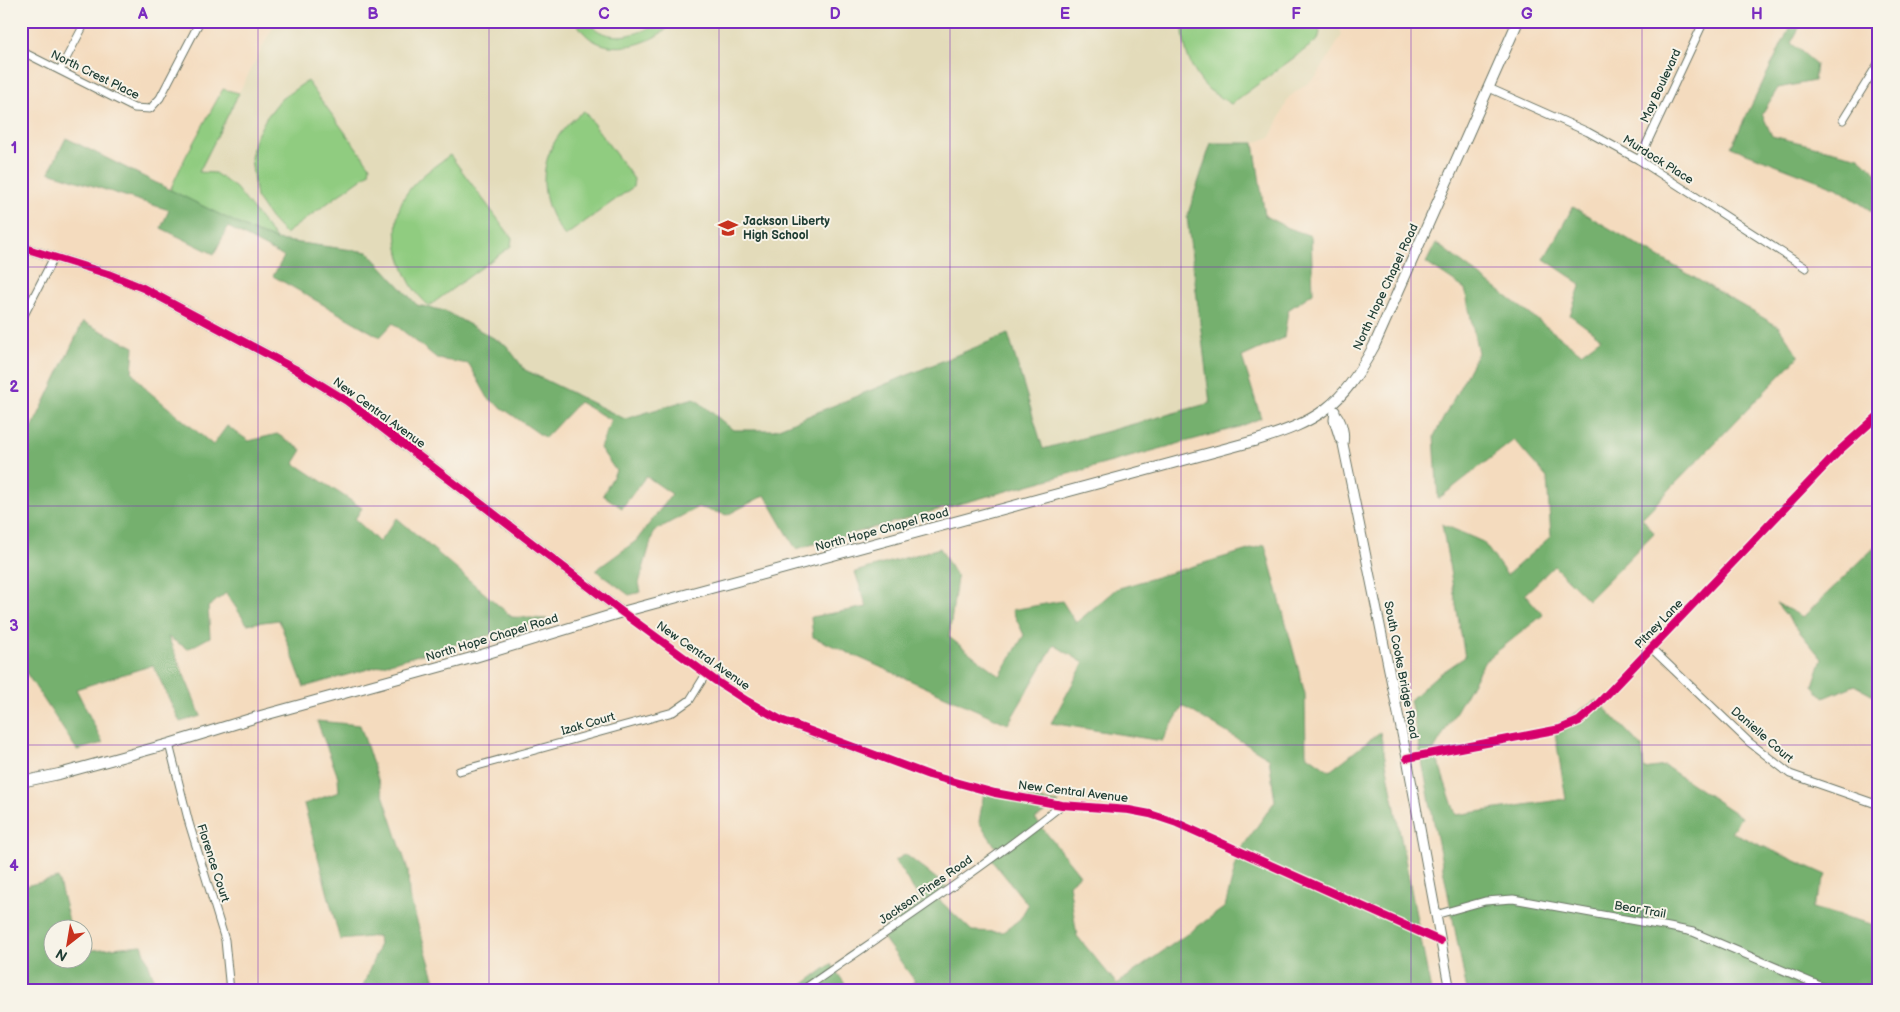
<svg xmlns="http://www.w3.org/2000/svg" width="1900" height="1012" font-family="'Balsamiq Sans',sans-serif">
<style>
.built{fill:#e3dbba}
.green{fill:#90cc80;stroke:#58845a}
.forest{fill:#74b06e;stroke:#4a7651}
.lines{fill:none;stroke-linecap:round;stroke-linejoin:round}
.minor-casing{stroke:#6a7464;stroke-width:9}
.tertiary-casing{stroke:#6a7464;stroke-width:11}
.secondary-casing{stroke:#6a7464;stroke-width:12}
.minor{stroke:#fff;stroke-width:7}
.tertiary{stroke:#fff;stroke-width:9}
.secondary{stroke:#fff;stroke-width:10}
.cycleway-casing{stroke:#f7f3e8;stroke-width:11}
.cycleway{stroke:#d6006c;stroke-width:8}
.grid{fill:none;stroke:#7b2cbf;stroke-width:1;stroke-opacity:0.55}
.labels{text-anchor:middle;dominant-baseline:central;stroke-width:4;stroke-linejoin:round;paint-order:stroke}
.street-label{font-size:12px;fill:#1f3d34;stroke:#f7f3e8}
.poi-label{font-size:12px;font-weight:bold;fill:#1f3d34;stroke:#f7f3e8;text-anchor:start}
.neatline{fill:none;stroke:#7b2cbf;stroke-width:2}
.grid-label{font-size:16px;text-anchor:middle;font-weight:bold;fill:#7b2cbf}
</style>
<rect width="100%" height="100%" fill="#f7f3e8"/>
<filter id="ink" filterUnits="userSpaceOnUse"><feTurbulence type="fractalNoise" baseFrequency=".02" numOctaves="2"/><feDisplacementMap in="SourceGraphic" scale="10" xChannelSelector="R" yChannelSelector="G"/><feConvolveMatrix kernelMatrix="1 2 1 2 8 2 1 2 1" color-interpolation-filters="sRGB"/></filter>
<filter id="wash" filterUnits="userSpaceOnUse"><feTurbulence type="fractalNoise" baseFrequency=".0096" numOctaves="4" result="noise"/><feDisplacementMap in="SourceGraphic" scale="20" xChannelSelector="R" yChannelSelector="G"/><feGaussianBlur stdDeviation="1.12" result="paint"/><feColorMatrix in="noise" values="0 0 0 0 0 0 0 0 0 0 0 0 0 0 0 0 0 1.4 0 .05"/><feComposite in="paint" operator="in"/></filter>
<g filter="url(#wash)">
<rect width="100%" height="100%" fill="#f4dbbe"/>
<!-- built -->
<path class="built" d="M276,21H1337L1342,35L1317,76L1289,97L1271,137L1254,143H1211L1187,217L1210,402L1043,449L1008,334L774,430H733L694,398L625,419L525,370L506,345L445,311L417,305L368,252L277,240L236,188L198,172Z"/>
<!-- green -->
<g class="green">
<path d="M576,21H588C601,40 626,38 645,30C650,28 654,23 659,22C663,20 670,21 675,21C650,49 595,61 576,21Z"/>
<path d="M1183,21H1312L1320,32L1318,40L1231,104C1224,99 1215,95 1208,89C1190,71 1182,46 1183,21Z"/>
<path d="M307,81L370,166L369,173L285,234L270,218L256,197L251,158L255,139L266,118L281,99Z"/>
<path d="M223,89L239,93L199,172L215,173L236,188L277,240L257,233L170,190L186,156Z"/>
<path d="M584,111L634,179L633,187L565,236C531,194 539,142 584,111Z"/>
<path d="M450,155L512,238L511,246L429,306C423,300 416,293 412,286C396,259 388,216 409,190C420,176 436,165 450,155Z"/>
</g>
<!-- forest -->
<g class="forest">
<path d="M1793,21H1803L1791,43L1816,64L1814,81L1778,88L1762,114L1772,136L1859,157L1879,175V216L1837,188L1731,147Z"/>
<path d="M66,138L257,233L277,240L368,252L417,305L445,311L506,345L525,370L625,419L694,398L733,430H774L1008,334L1043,449L1210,403L1187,217L1211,143H1254L1265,216L1286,227L1311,236L1313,293L1288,310L1284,338L1242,357L1261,418L1239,427L796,549L765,495L727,515L698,507L654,531L639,583L641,592L629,595L596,570L636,541L672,494L646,476L622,508L603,495L616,471L600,448L611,420L579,402L545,438L488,398L469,364L438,359L393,323L380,337L273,276L284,257L228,227L214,254L161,228L169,210L49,172Z"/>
<path d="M1573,207L1779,327L1799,356L1642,518L1654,533L1588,600L1554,566L1525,594L1543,615L1485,661L1434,750L1456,815L1566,799L1554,727L1597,700L1642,747L1644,769L1665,766L1741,817L1731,832L1827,875L1812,908L1879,926V991H1467L1410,700L1434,678L1465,657L1442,524L1483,542L1507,575L1551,536L1547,478L1514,440L1438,499L1434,436L1478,353L1465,289L1426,263L1436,243L1581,353L1601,338L1570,315L1581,284L1544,259Z"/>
<path d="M83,322L134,347L132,372L147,390L213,445L227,426L249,441L277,434L302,450L294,463L362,508L355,519L379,542L397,518L512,617L547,619L304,687L279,620L247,624L226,593L208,607L210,637L188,649L168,637L201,716L180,722L153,665L76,689L103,743L77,750L21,665V451Z"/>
<path d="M1879,543V698L1855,685L1824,698L1813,686L1822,659L1776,603L1803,617Z"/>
<path d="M1265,545L1305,694L1306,754L1330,771L1380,732L1431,991H901L915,981L879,932L922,902L895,861L905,854L947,887L935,896L972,931L1003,932L1020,919L1028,905L988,855L997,849L979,822L984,792L1059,803L1035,819L1080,875L1069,884L1077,936L1117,984L1225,907L1239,852L1275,801L1269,758L1183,706L1162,741L1051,723L1084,663L1054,645L1008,724L813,637L811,617L867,607L855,572L940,548L957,578L949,637L1000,676L1024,635L1012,610L1062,601L1076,623L1116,589Z"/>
<path d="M317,721L360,725L408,870L409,895L438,991H361L379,946L378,936L340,940L304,804L339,792L338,777Z"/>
<path d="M58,878L71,929L52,930V960H82L83,951L142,945L158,991H21V887Z"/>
<path d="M831,964L850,991H794Z"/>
</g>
</g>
<g filter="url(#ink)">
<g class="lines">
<defs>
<g id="minor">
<path d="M21,51L134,108L150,109L160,98L200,21"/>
<path d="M60,70L86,21"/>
<path d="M1489,88L1588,132L1639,160L1806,268"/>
<path d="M1843,120L1879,62"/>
<path d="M1639,160L1704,21"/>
<path d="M21,321L54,257"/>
<path d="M622,612L716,681L747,701L781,720L815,734L929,775L995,793L1062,805L1129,810L1150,814L1177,823L1440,941"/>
<path d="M1651,648L1749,742L1790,774L1879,805"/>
<path d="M169,744L189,823L225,940L230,991"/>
<path d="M1407,758L1560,729L1579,721L1595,707L1841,449L1879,415"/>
<path d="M459,771L673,712L690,700L706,674"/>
<path d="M1435,915L1485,901L1513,899L1669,927L1693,932L1832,991"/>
<path d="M801,991C889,930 979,871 1062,805"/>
</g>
<g id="tertiary">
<path d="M21,247L108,274L143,288L295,369L347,401L622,612"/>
<path d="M1335,411L1334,420L1340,439"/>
<path d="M1335,413C1342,421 1345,433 1343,444L1407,758L1450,991"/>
</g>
<path id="secondary" d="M21,782L59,774L169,744L257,717L475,657L622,612L1254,441C1319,421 1341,407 1374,346L1518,21"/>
</defs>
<!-- minor casing -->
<use href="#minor" class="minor-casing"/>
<!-- tertiary casing -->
<use href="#tertiary" class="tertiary-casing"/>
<!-- secondary casing -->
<use href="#secondary" class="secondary-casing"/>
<!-- minor -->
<use href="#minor" class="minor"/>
<!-- tertiary -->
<use href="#tertiary" class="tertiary"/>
<!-- secondary -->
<use href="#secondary" class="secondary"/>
<defs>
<g id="cycleway">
<path d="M21,247L108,274L143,288L295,369L347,401L622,612L716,681L747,701L781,720L929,775L995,793L1062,805L1129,810L1150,814L1177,823L1440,941"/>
<path d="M1407,758L1560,729L1579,721L1595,707L1841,449L1879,415"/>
</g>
</defs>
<!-- cycleway casing -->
<use href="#cycleway" class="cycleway-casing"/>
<!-- cycleway -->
<use href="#cycleway" class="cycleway"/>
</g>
</g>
<!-- grid -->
<path class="grid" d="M258,21V991M489,21V991M719,21V991M950,21V991M1181,21V991M1411,21V991M1642,21V991M21,267H1879M21,506H1879M21,745H1879"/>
<!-- icons -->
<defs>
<symbol id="school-bare" viewBox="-9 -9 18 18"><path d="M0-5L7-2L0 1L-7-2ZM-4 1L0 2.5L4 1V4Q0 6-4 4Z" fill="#c8321e" stroke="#f7f3e8" stroke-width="2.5" paint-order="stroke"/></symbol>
</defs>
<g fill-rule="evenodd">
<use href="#school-bare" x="714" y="214" width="28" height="28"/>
</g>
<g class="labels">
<!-- street labels -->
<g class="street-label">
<text transform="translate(95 75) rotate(26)">North Crest Place</text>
<text transform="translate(1661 86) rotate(-65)">May Boulevard</text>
<text transform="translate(1658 160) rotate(32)">Murdock Place</text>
<text transform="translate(1386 287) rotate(-65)">North Hope Chapel Road</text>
<text transform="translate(379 413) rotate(36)">New Central Avenue</text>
<text transform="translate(882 530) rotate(-15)">North Hope Chapel Road</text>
<text transform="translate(1659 624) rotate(-46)">Pitney Lane</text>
<text transform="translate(492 638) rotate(-17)">North Hope Chapel Road</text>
<text transform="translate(703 656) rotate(35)">New Central Avenue</text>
<text transform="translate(1401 670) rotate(79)">South Cooks Bridge Road</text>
<text transform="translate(588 724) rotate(-16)">Izak Court</text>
<text transform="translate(1762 735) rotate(41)">Danielle Court</text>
<text transform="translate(1073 792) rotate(7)">New Central Avenue</text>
<text transform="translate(213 863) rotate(72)">Florence Court</text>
<text transform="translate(926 890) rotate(-35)">Jackson Pines Road</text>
<text transform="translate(1640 910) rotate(10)">Bear Trail</text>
</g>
<!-- poi labels -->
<g class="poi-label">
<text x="743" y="221">Jackson Liberty<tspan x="743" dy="14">High School</tspan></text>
</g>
</g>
<!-- margin -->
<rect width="1900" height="1012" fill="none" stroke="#f7f3e8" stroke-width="55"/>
<!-- north arrow -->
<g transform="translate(68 944) rotate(211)"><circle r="24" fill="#f7f3e8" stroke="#a1aaa0"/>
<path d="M0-4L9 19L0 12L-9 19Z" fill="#c8321e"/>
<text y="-8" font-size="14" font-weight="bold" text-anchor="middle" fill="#1f3d34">N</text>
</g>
<rect x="28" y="28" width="1844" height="956" class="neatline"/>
<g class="grid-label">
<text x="143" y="19">A</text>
<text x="373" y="19">B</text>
<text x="604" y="19">C</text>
<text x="835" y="19">D</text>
<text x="1065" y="19">E</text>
<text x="1296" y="19">F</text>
<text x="1527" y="19">G</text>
<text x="1757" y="19">H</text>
<text x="14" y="153">1</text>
<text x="14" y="392">2</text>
<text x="14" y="631">3</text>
<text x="14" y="871">4</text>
</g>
</svg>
